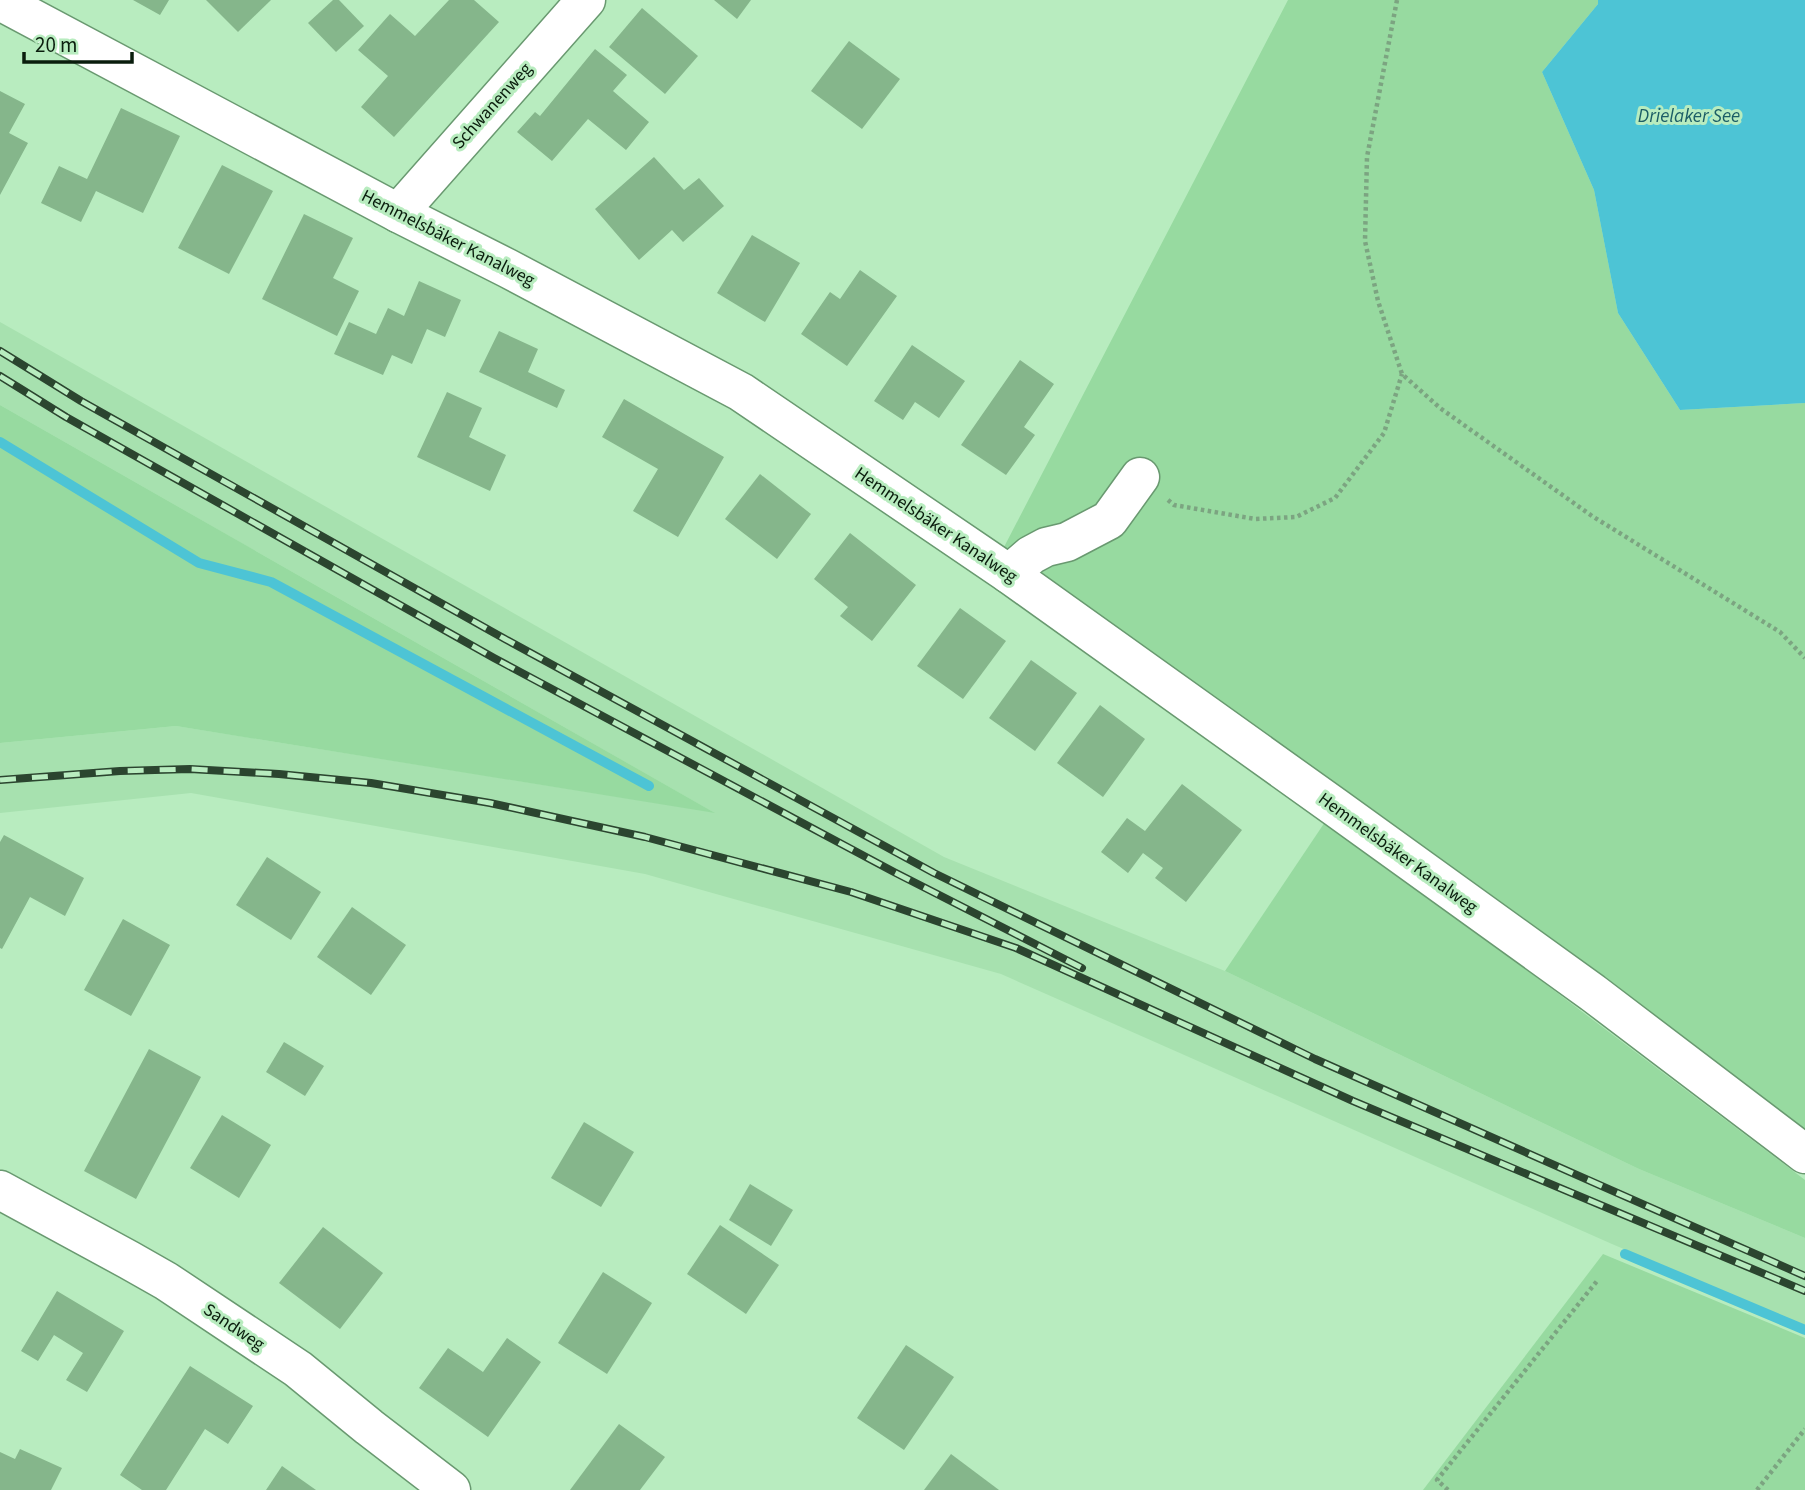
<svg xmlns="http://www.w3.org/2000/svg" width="1805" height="1490" font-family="'Source Sans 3',sans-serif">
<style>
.built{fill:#a7e1af}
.green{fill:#97daa0}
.water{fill:#4dc4d5}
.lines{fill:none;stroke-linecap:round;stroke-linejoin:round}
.stream{stroke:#4dc4d5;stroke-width:10}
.building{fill:#85b68b}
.minor-casing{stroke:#699970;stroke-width:41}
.path{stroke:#7ca481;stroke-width:4.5;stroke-dasharray:3.5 3.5;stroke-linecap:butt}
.minor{stroke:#fff;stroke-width:38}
.rail-casing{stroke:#2b452f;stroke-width:8}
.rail{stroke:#b8ecbf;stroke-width:5;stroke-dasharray:16;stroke-linecap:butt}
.labels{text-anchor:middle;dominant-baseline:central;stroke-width:6;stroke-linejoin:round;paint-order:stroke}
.street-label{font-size:18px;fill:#0a1d0d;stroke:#b8ecbf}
.water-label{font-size:19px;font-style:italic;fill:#1b5d66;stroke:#b8ecbf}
</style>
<rect width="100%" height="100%" fill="#b8ecbf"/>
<!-- built -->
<path class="built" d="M0,322L944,857L1225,971L1639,1169L1805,1238V1326L1612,1244L1001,974L645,874L191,793L0,813V743L176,726L713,812L0,405Z"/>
<!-- green -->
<g class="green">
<path d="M1288,0H1598V4L1542,72L1594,190L1618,313L1680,410L1805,403V1134L1003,549Z"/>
<path d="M0,405L715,813L176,726L0,743Z"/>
<path d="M1327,819L1805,1180V1238L1639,1169L1225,971Z"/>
<path d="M1603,1254L1805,1338V1490H1423Z"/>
</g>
<!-- water -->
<path class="water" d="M1598,0H1805V403L1680,410L1618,313L1594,190L1542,72L1598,4Z"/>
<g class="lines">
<!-- stream -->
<g class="stream">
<path d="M0,442L199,563L271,582L649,786"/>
<path d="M1625,1254L1805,1330"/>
</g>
</g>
<!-- building -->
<g class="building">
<path d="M133,0H169L160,15Z"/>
<path d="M206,0H271L238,32Z"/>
<path d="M333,0H339L364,26L336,52L308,23Z"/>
<path d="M449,0H474L499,22L394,137L361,107L388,76L358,50L390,14L415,36Z"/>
<path d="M714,0H751L737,19Z"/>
<path d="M642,8L698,56L665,94L609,47Z"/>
<path d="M849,41L900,79L862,129L811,91Z"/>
<path d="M595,49L627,75L613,91L649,122L626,150L588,119L552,161L517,132L535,112L540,116Z"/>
<path d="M0,91L25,104L9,133L28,143L0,195Z"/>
<path d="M121,108L180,136L143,213L96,191L81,222L41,203L59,166L87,179Z"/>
<path d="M654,157L684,190L699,178L724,206L683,242L672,230L639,260L595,209Z"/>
<path d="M222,165L273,191L229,274L178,248Z"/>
<path d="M304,214L353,238L333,278L359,291L337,336L262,299Z"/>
<path d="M752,235L800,263L765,322L717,293Z"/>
<path d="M860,270L897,296L847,366L801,334L830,292L840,299Z"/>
<path d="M419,281L461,300L445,337L427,329L412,364L392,355L383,375L334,354L349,322L376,334L388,308L404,316Z"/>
<path d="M499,331L538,349L528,372L565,390L557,408L479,372Z"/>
<path d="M912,345L965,381L939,418L915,402L903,420L874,401Z"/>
<path d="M1020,360L1054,384L1024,427L1035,435L1006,475L961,445Z"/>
<path d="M447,392L482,408L469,437L506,455L490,491L417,457Z"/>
<path d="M624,399L724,457L678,537L633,511L658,469L602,437Z"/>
<path d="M760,474L811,514L777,559L725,519Z"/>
<path d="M850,533L916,585L872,641L840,616L848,607L814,579Z"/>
<path d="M960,608L1006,641L963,699L917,666Z"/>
<path d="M1031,660L1077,693L1035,751L989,718Z"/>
<path d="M1100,705L1145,739L1103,797L1057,763Z"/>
<path d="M1182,784L1242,830L1186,902L1155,878L1163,868L1143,853L1128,873L1101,852L1127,818L1145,831Z"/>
<path d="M4,835L84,878L65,916L30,897L2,949L0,948V842Z"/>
<path d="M267,857L321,892L291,940L236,905Z"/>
<path d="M352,907L406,945L371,995L317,957Z"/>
<path d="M123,919L170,945L131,1016L84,990Z"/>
<path d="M284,1042L324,1066L305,1096L266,1072Z"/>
<path d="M149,1049L201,1077L136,1199L84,1171Z"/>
<path d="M222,1115L271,1145L239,1198L190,1168Z"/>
<path d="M584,1122L634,1152L601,1207L551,1178Z"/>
<path d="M750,1184L793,1210L771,1246L729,1220Z"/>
<path d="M720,1225L779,1265L746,1314L687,1274Z"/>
<path d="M323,1227L383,1273L340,1329L279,1283Z"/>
<path d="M603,1272L652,1303L607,1374L558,1343Z"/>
<path d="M57,1291L124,1331L87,1392L66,1380L83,1353L54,1335L38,1361L21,1351Z"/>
<path d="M507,1338L541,1362L488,1437L419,1388L448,1348L483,1372Z"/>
<path d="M906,1345L954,1377L904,1450L857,1418Z"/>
<path d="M190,1366L253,1406L228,1444L205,1429L166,1490H142L120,1475Z"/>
<path d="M619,1424L665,1457L640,1490H570Z"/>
<path d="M20,1449L62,1468L51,1490H0V1452L15,1459Z"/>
<path d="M951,1454L999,1490H924Z"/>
<path d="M282,1466L316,1490H266Z"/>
</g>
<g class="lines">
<defs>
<g id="minor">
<path d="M0,1L398,213L507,268L741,392L1009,574L1335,807L1593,993L1805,1154"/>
<path d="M398,213L586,0"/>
<path d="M1009,574L1031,555L1046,547L1067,542L1109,520L1140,477"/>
<path d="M0,1190L129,1260L166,1281L298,1369L369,1427L451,1490"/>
</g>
</defs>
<!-- minor casing -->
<use href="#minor" class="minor-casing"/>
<!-- path -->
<g class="path">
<path d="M1397,0L1367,157L1365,241L1378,301L1402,374L1440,408L1592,516L1780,632L1805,658"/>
<path d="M1168,500L1174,505L1255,519L1296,517L1335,498L1384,433L1402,374"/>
<path d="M1448,1490L1437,1480L1597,1281"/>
<path d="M1757,1490L1805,1429"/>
</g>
<!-- minor -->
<use href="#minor" class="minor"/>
<defs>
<g id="rail">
<path d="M0,351L81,401L505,639L934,873L1315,1059L1805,1276"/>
<path d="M0,376L66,417L494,658L894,872L1082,968"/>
<path d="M0,780L120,771L190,769L279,774L371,783L490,803L645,837L851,892L1016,948L1353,1101L1805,1291"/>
</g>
</defs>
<!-- rail casing -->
<use href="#rail" class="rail-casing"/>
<!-- rail -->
<use href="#rail" class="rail"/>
</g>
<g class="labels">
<!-- street labels -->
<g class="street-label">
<text transform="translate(492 106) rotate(-48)">Schwanenweg</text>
<text transform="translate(448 238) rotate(27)">Hemmelsbäker Kanalweg</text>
<text transform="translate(936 525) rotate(34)">Hemmelsbäker Kanalweg</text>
<text transform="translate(1398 853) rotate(36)">Hemmelsbäker Kanalweg</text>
<text transform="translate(234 1327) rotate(34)">Sandweg</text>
</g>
<!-- water labels -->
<g class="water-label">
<text x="1689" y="116">Drielaker See</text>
</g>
</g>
<!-- scale -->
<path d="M24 52v10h108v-10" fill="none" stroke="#0a1d0d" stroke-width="3.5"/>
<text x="35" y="52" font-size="21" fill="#0a1d0d" stroke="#b8ecbf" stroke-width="5" paint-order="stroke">20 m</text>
</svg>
